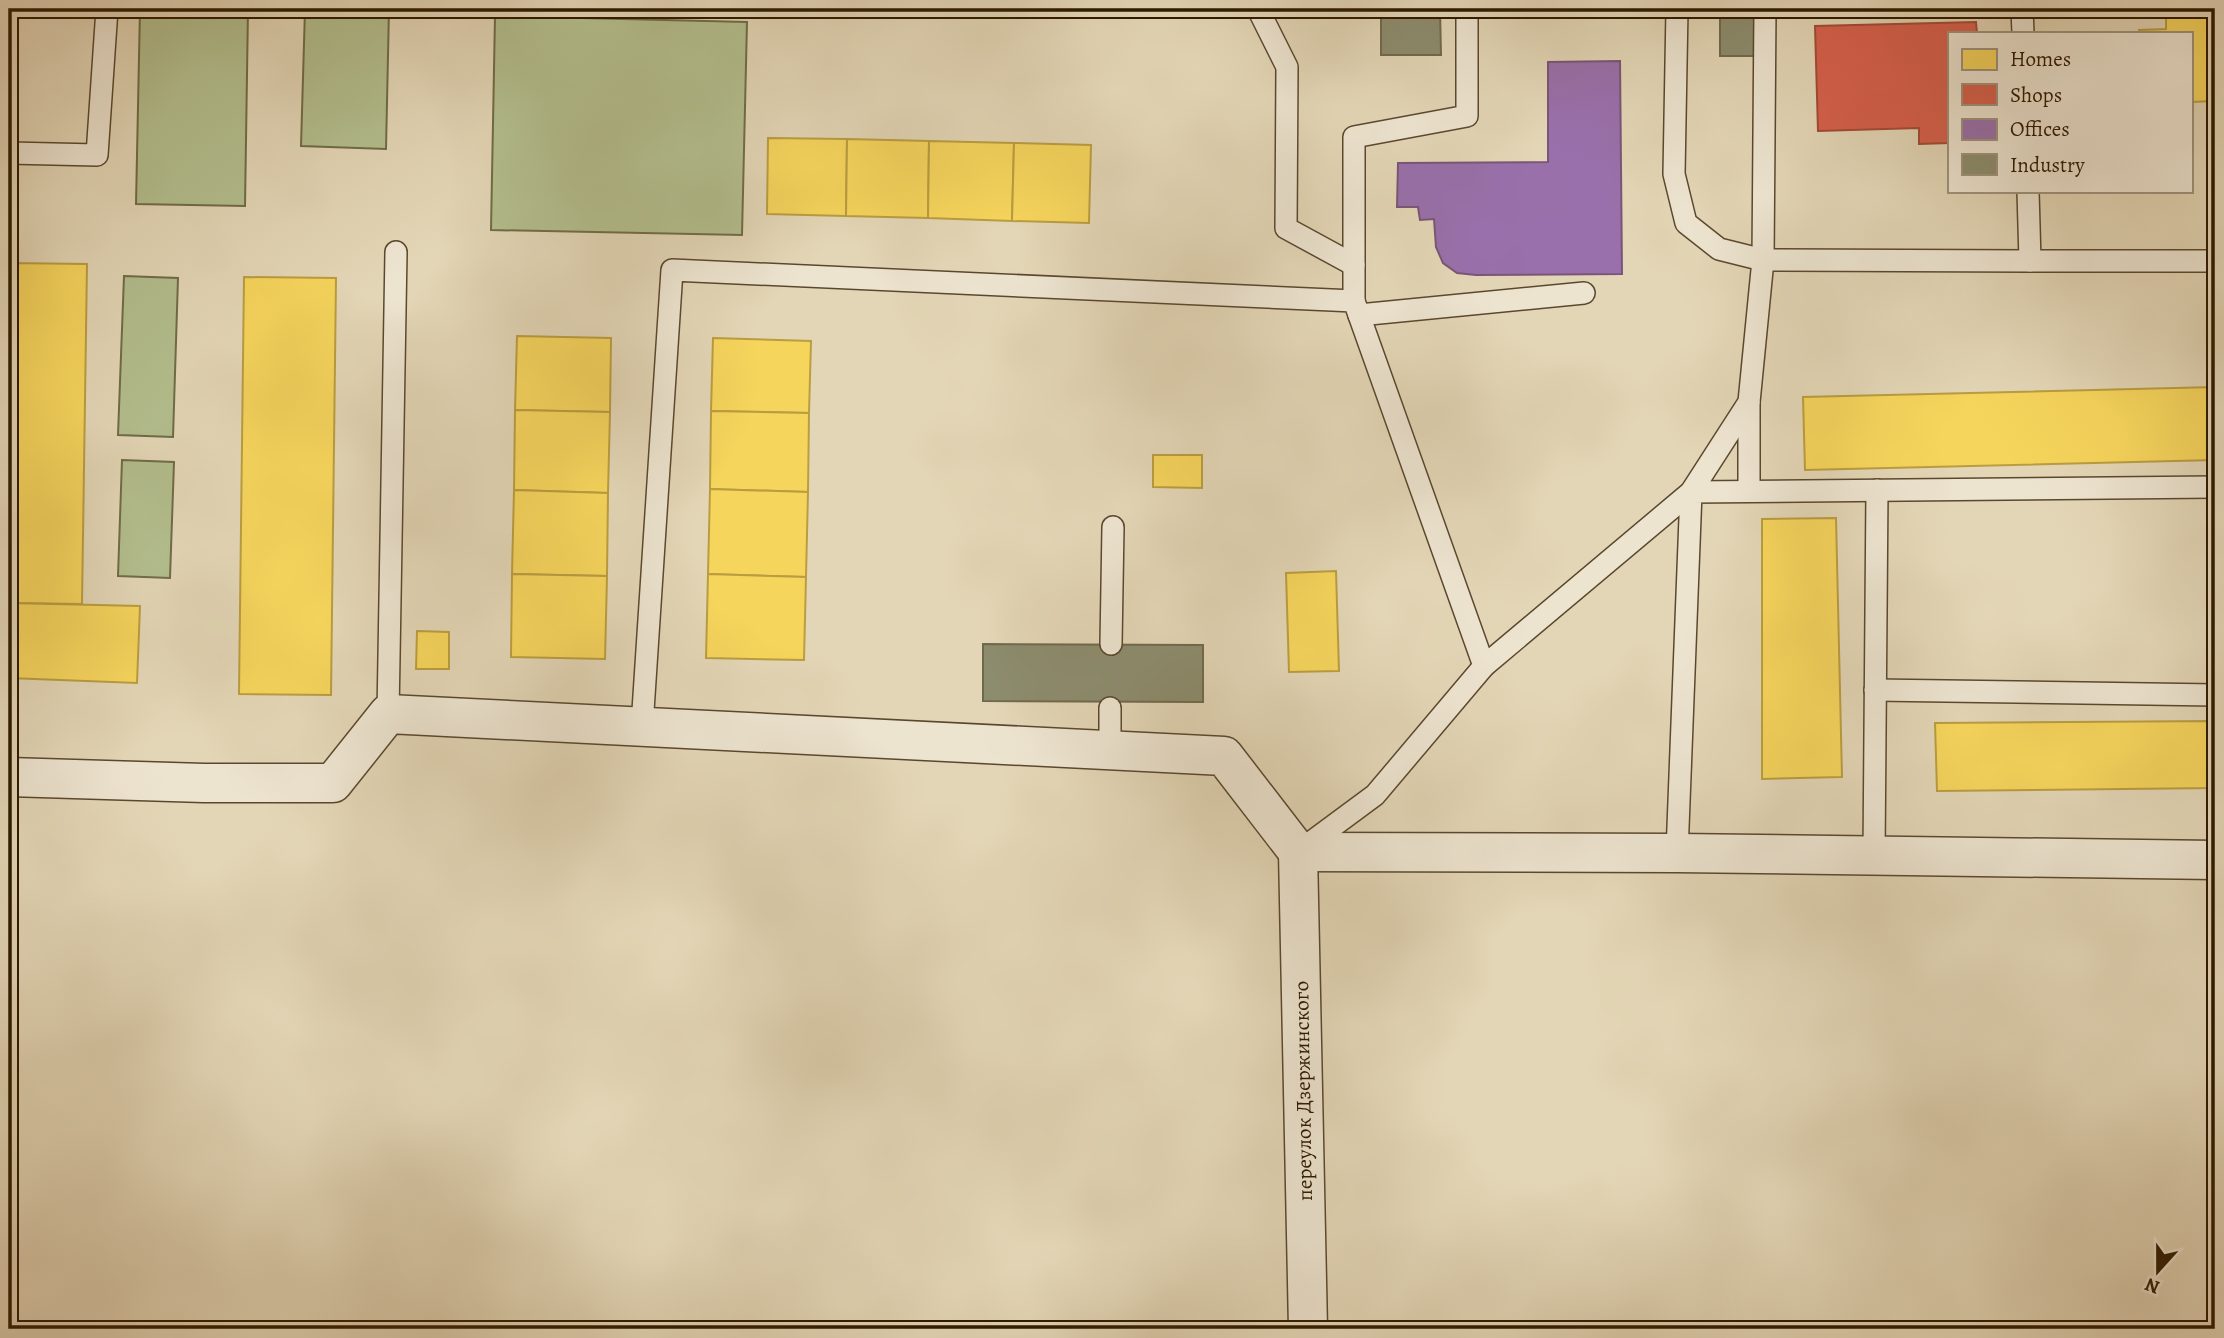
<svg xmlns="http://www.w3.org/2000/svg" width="2224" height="1338" font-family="Alegreya,serif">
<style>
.green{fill:#b3be8e;stroke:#706c47;stroke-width:2}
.homes{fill:#f6d55c;stroke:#ba9d40;stroke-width:2}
.shops{fill:#d6604d;stroke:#a34b36;stroke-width:2}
.offices{fill:#9970ab;stroke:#795678;stroke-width:2}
.industry{fill:#8c8c6e;stroke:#706a4d;stroke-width:2}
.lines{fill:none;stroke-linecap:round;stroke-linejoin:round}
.service-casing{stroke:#5a482e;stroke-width:24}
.minor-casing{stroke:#5a482e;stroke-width:41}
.service{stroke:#ede4d0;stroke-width:21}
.minor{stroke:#ede4d0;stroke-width:38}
.labels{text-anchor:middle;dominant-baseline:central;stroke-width:7;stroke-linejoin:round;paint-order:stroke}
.street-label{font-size:21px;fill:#2d1900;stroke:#ede4d0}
</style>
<rect width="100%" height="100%" fill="#e3d6b6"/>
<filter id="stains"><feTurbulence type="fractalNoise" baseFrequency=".00286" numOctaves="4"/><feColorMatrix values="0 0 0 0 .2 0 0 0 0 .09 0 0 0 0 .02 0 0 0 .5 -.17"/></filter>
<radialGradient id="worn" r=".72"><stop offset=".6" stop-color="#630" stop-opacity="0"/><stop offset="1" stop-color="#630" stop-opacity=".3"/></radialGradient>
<!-- green -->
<g class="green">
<path d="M140,9H248L245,206L136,204Z"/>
<path d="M305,9H389L386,149L301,146Z"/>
<path d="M495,16L747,22L742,235L491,230Z"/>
<path d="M124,276L178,278L173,437L118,435Z"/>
<path d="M122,460L174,462L170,578L118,576Z"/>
</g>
<!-- homes -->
<g class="homes">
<path d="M2166,9H2215V101L2191,102V33H2139V30L2166,29Z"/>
<path d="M768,138L847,139L846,216L767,214Z"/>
<path d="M847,139L929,141L928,218L846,216Z"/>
<path d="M929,141L1014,143L1012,221L928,218Z"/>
<path d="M1014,143L1091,145L1089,223L1012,221Z"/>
<path d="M9,263L87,264L82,604L9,603Z"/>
<path d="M244,277L336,278L331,695L239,694Z"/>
<path d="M517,336L611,338L610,412L515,410Z"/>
<path d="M713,338L811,341L809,413L711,411Z"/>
<path d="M2215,387V460L1805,470L1803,397Z"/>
<path d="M515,410L610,412L608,493L514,490Z"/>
<path d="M711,411L809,413L808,492L710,489Z"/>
<path d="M1153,455H1202V488L1153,487Z"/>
<path d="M710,489L808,492L806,577L708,574Z"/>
<path d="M514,490L608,493L607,576L512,574Z"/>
<path d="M1836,518L1842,777L1762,779V519Z"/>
<path d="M1336,571L1339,671L1289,672L1286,573Z"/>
<path d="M512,574L607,576L605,659L511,657Z"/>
<path d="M708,574L806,577L804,660L706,658Z"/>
<path d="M9,603L140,606L137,683L9,678Z"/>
<path d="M417,631L449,632V669H416Z"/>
<path d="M2215,721V788L1937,791L1935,723Z"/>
</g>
<!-- shops -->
<path class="shops" d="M1976,22L1977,33H1949V143L1919,144V128L1818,131L1815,26Z"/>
<!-- offices -->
<path class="offices" d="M1620,61L1622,274L1476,275L1457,273L1443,263L1436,247L1434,219L1420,220L1418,207H1397L1398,163L1548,162V62Z"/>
<!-- industry -->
<g class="industry">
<path d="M1381,9H1440L1441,55H1381Z"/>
<rect x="1720" y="9" width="35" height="47"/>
<path d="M983,644L1203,645V702L983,701Z"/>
</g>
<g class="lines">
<defs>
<g id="service">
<path d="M1258,9L1287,67L1286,228L1354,265"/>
<path d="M1765,9L1763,260L2030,261L2028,191"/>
<path d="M2022,9L2023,33"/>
<path d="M9,153L97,155L107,9"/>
<path d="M2030,261H2215"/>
<path d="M1354,301V137L1467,116V9"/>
<path d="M1359,315L1584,293"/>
<path d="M1749,491V402"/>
<path d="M1111,644L1113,527"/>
<path d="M1875,690L2215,695"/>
<path d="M388,714L396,252"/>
<path d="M642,726L672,270L1354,301L1484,666"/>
<path d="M1110,750V708"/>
<path d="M1302,849L1375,795L1484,666L1691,492L1749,402L1763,260L1719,249L1686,223L1674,174L1677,9"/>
<path d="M1677,853L1691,492L2215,487"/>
<path d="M1874,855L1877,490"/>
</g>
<g id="minor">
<path d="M9,777L204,783H333L388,714L1224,756L1298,852"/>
<path d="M1298,852L1677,853L2215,860"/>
<path d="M1298,852L1308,1329"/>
</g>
</defs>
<!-- service casing -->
<use href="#service" class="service-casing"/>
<!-- minor casing -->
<use href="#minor" class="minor-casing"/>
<!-- service -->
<use href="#service" class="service"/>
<!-- minor -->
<use href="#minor" class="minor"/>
</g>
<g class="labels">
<!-- street labels -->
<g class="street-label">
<text transform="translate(1303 1091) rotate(-91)">переулок Дзержинского</text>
</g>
</g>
<!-- margin -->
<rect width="2224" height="1338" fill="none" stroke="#e3d6b6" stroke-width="35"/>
<rect x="10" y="10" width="2203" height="1317" fill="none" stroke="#2d1900" stroke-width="3.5"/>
<rect x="18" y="18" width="2189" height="1303" fill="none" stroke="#2d1900" stroke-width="2"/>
<!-- legend -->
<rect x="1948" y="32" width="245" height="161" fill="#ede4d0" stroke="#a0937d" stroke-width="2"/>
<rect x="1962" y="49" width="35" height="21" fill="#f6d55c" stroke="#a0937d" stroke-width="2"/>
<text x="2010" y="66" font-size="21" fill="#2d1900">Homes</text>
<rect x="1962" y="84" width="35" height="21" fill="#d6604d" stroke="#a0937d" stroke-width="2"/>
<text x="2010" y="102" font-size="21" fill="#2d1900">Shops</text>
<rect x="1962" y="119" width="35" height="21" fill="#9970ab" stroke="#a0937d" stroke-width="2"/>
<text x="2010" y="136" font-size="21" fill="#2d1900">Offices</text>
<rect x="1962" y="154" width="35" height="21" fill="#8c8c6e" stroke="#a0937d" stroke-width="2"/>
<text x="2010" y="172" font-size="21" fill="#2d1900">Industry</text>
<!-- north arrow -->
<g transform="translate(2158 1271) rotate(201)" stroke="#ede4d0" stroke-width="5" paint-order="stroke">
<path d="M0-5L12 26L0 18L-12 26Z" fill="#2d1900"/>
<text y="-10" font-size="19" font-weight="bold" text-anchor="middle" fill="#2d1900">N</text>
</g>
<rect width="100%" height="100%" filter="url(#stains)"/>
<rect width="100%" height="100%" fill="url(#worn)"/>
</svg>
